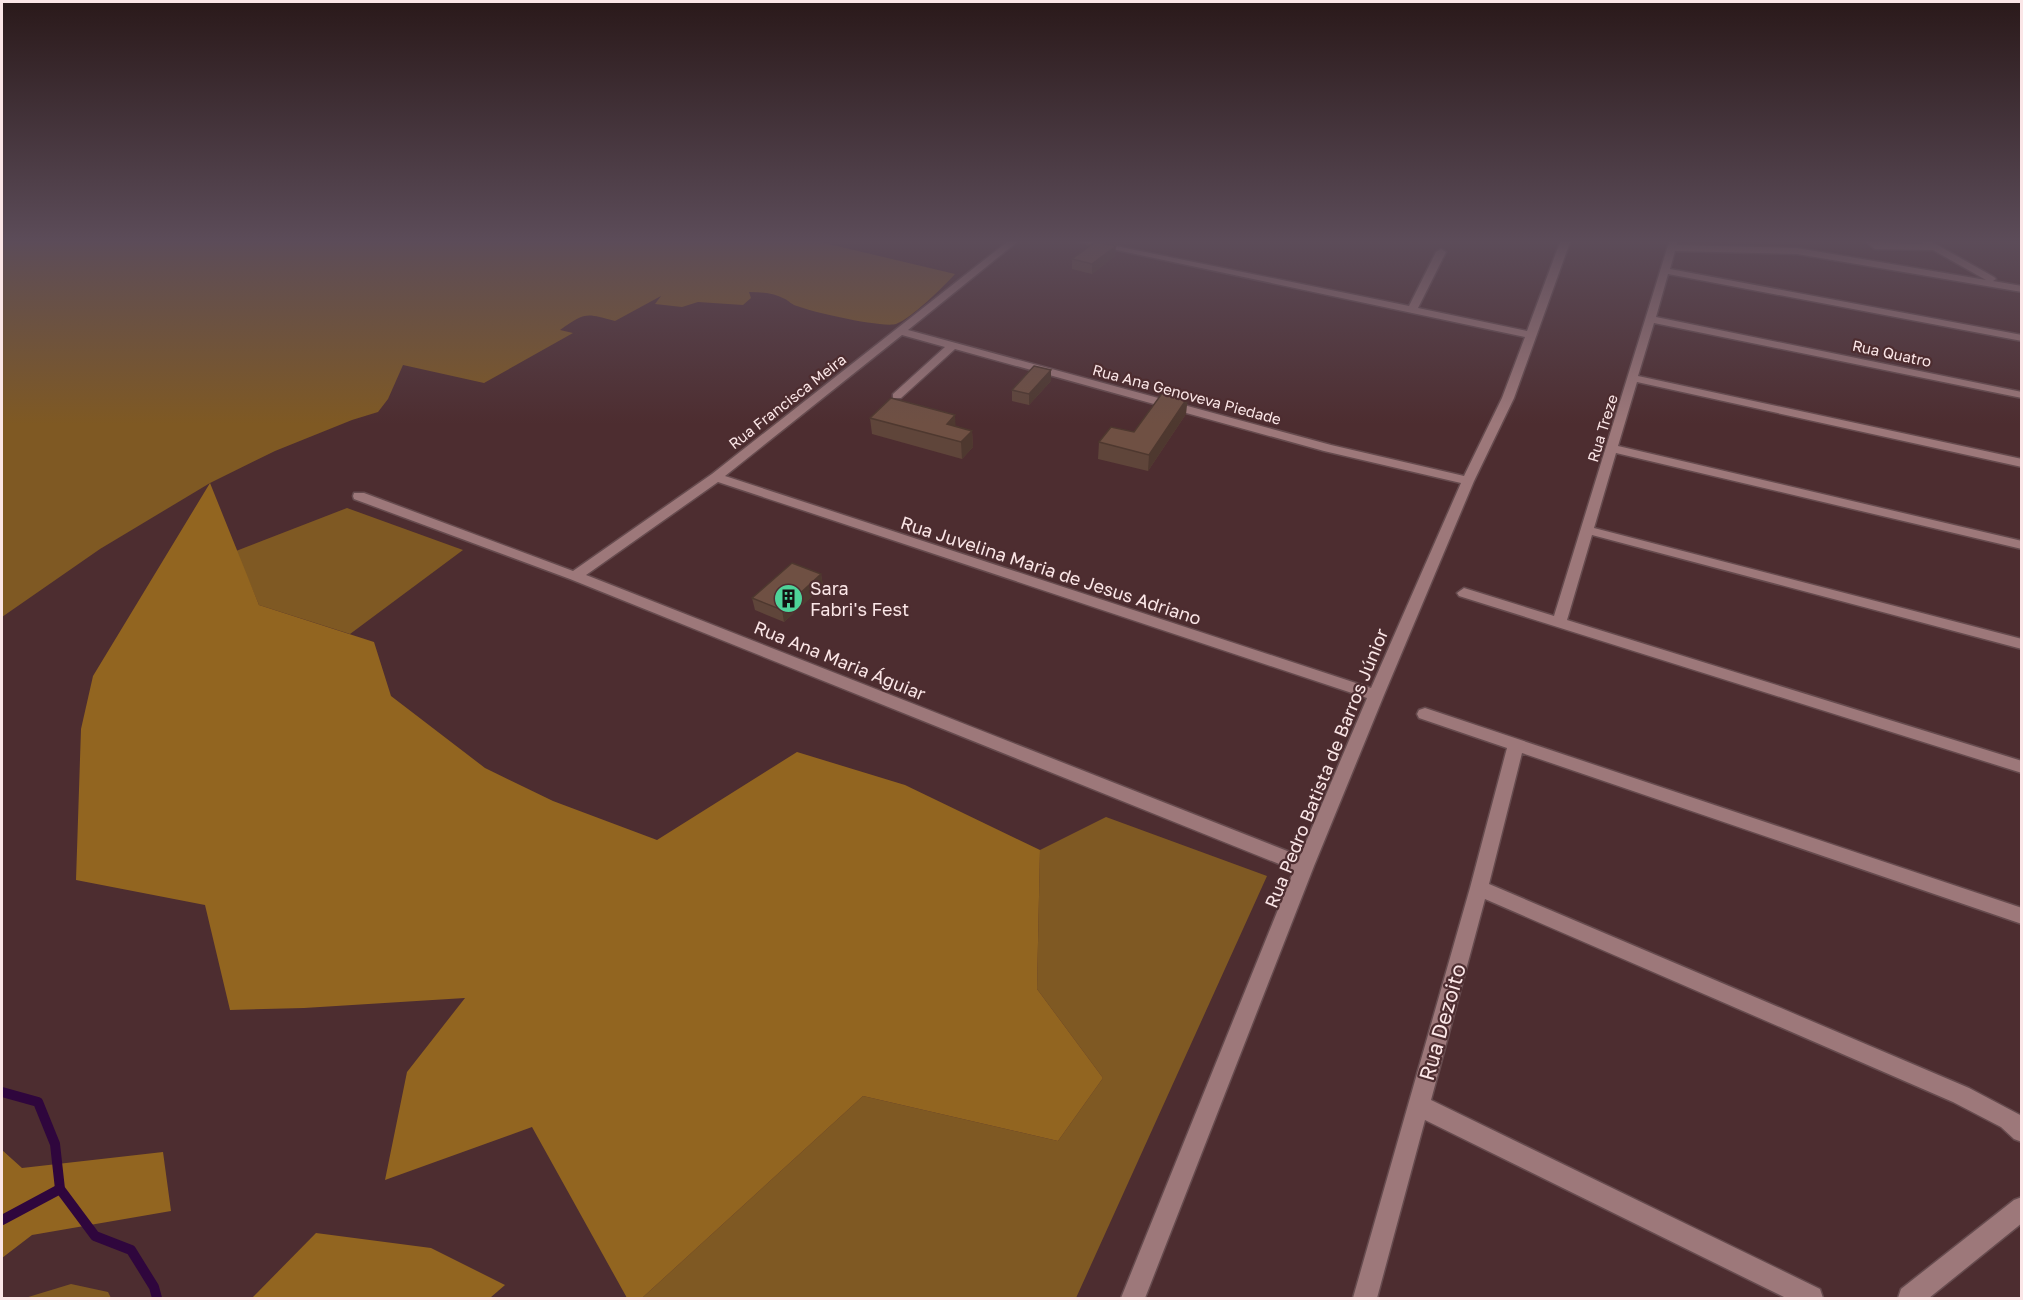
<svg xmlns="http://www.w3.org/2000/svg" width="2023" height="1300" font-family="'Golos Text',sans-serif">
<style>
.green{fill:#7f5923}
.forest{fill:#926520}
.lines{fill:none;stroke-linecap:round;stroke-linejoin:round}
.stream{stroke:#2f063d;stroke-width:10}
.street-casing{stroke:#664b4e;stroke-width:3}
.street{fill:#9d787a;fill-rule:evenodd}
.wall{fill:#5f453a}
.shaded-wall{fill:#4e382f}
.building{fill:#6f5043;stroke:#4e382f;stroke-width:1.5}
.labels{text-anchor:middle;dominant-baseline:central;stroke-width:4.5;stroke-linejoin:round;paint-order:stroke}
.far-street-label{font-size:15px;fill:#fbe6e7;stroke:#4d2d30}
.street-label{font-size:18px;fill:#fbe6e7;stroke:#4d2d30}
.poi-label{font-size:18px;fill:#fbe6e7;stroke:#4d2d30;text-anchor:start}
.near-street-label{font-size:21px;fill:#fbe6e7;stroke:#4d2d30}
</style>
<rect width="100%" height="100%" fill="#4d2d30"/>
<!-- green -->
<g class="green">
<path d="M2,242H820L955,274C943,287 912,318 896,324C882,328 812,312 797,306C792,305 789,301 785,299C774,293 762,292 749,292L751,298L743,305L698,302L682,307L655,304L661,296L615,321C585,313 586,312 560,330L573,333L484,383L403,365L388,399L378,412L352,420L275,451L210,483L100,549L2,617Z"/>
<path d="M347,508L463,550L350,634L259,605L236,551Z"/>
<path d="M1106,817L1267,876L1076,1298H642L863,1096L1058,1141L1103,1078L1037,989L1040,850Z"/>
<path d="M71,1284L108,1292L111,1298H25Z"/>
</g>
<!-- forest -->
<g class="forest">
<path d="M210,483L259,605L374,642L391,696L485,768L553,801L657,840L797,752L905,785L1040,850L1037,989L1103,1078L1058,1141L863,1096L642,1298H627L532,1127L385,1180L407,1072L465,998L304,1008L230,1010L205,905L76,880L81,729L93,676Z"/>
<path d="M2,1150L22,1168L163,1152L171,1211L32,1235L2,1258Z"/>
<path d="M316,1233L431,1248L505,1285L490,1298H252Z"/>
</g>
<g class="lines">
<!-- stream -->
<g class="stream">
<path d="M2,1092L38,1102L55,1144L60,1189L95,1236L131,1250L154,1287L157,1298"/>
<path d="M2,1220L60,1189"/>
</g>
<defs>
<g id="street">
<path d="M1007,242H1017L908,330L1331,445L1464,476L1502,398L1525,337L1079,242H1096L1409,306L1436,252L1441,249L1446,252L1418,308L1527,331L1560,242H1570L1514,398L1474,481L1384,695L1314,866L1145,1298H1121L1294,870L570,579L354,499L353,496L354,493H364L573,571L712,474ZM902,335L945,347L893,394V398H901L955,349L1324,451L1461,483L1371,688L725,476ZM718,482L1367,698L1300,856L586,575Z"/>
<path d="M1669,242H1677V245L1797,248L1986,280L1933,250L1875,249L1866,242L1923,244L1922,242H1932L1994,277L1996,279L1993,281L2022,286V292L1797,254L1675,251L1670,269L2022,335V341L1668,274L1656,317L2022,392V398L1654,323L1638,376L2022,459V467L1637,382L1618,446L2022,541V549L1616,453L1594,528L2022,639V649L1592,535L1567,620L2022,761V773L1459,596L1457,593L1464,588L1554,616Z"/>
<path d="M1425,708L2022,908V924L1522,753L1489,884L1969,1088L2022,1116V1142L2014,1139L2001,1127L1953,1102L1485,899L1431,1100L1820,1289L1823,1298H1786L1425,1120L1377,1298H1353L1470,888L1507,748L1419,718L1417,714L1419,710Z"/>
<path d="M2022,1197V1223L1929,1298H1898L1901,1289L2014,1200Z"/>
</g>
</defs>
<!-- street casing -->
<use href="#street" class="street-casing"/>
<!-- street -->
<use href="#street" class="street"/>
</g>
<!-- wall -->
<g class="wall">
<path d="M1115,256L1092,274L1072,269V259Z"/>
<path d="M1051,381L1029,405L1012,401V390Z"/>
<path d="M1186,414L1148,471L1098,459L1099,442L1134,432Z"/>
<path d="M870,418L956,426L972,431L973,447L962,459L872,434Z"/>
<path d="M821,574L823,586L784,622L755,610L752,598Z"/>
</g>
<!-- shaded-wall -->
<g class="shaded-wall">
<path d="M1116,246L1115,256L1092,274V264Z"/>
<path d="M1051,370V381L1029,405V394Z"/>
<path d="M1188,397L1186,414L1148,471L1149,455Z"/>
<path d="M955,415L956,432L947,424Z"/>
<path d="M972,431L973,447L962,459L961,442Z"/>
<path d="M821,574L823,586L784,622L782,610Z"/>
</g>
<!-- building -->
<g class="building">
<path d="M1095,242L1116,246L1092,264L1072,259Z"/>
<path d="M1034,366L1051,370L1029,394L1012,390Z"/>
<path d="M1163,392L1188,397L1149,455L1099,442L1111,427L1134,432Z"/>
<path d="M891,398L955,415L947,424L972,431L961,442L870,418Z"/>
<path d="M792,563L821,574L782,610L752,598Z"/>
</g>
<!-- sky -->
<linearGradient id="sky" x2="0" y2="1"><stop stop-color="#2a191a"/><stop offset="0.57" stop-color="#5c4c59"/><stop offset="1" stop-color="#5c4c59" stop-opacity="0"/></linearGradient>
<rect width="2023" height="424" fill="url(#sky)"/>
<!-- icons -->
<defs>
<symbol id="building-disc" viewBox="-11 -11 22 22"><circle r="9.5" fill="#4ed399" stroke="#4d2d30"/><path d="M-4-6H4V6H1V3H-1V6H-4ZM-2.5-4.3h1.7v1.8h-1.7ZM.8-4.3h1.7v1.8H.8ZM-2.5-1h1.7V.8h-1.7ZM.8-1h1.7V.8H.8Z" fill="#111"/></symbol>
</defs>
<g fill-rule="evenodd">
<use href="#building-disc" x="772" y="582" width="33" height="33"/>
</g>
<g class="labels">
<!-- far-street labels -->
<g class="far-street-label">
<text transform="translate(1892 353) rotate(12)">Rua Quatro</text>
<text transform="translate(1187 394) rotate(15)">Rua Ana Genoveva Piedade</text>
<text transform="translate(787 401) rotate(-38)">Rua Francisca Meira</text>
<text transform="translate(1602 428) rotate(-73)">Rua Treze</text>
</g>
<!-- street labels -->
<g class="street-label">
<text transform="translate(1051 570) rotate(18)">Rua Juvelina Maria de Jesus Adriano</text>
<text transform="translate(840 660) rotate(22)">Rua Ana Maria Águiar</text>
<text transform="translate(1326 768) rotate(-68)">Rua Pedro Batista de Barros Júnior</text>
</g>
<!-- poi labels -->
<g class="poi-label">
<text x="810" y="588">Sara<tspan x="810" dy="21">Fabri's Fest</tspan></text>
</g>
<!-- near-street labels -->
<g class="near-street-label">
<text transform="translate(1442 1022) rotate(-74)">Rua Dezoito</text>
</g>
</g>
<!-- border -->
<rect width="2023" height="1300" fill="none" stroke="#fbe6e7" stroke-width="6"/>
</svg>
